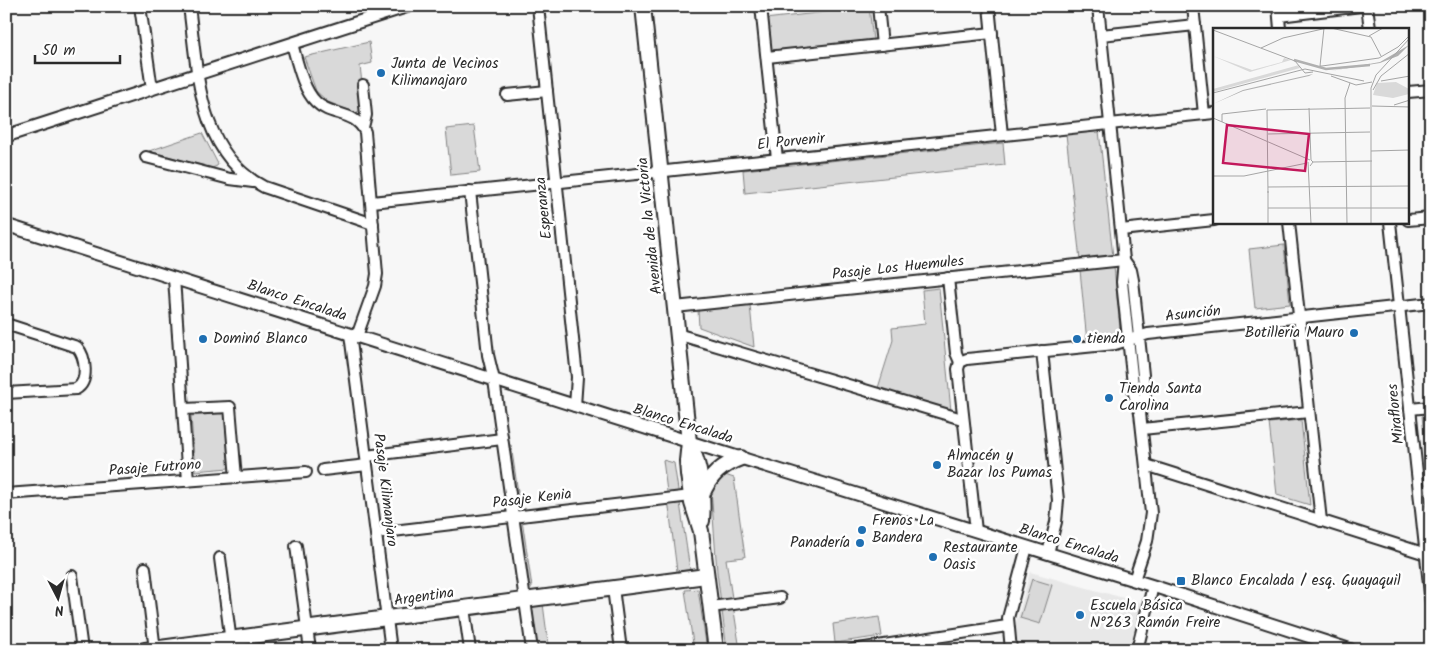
<svg xmlns="http://www.w3.org/2000/svg" width="1437" height="656" font-family="Kalam,sans-serif">
<style>
.built{fill:#e8e8e8}
.green{fill:#d9d9d9;stroke:#828282}
.lines{fill:none;stroke-linecap:round;stroke-linejoin:round}
.minor-casing{stroke:#2b2b2b;stroke-width:14}
.tertiary-casing{stroke:#2b2b2b;stroke-width:15}
.secondary-casing{stroke:#2b2b2b;stroke-width:18}
.minor{stroke:#fff;stroke-width:10}
.tertiary{stroke:#fff;stroke-width:11}
.secondary{stroke:#fff;stroke-width:14}
.poi-dot{fill:#1f6fb2;stroke:#fff;stroke-width:2}
.labels{text-anchor:middle;dominant-baseline:central;stroke-width:5;stroke-linejoin:round;paint-order:stroke}
.poi-label{font-size:15px;fill:#2b2b2b;stroke:#fff;text-anchor:start}
.street-label{font-size:15px;fill:#2b2b2b;stroke:#fff}
.inset-river{fill:none;stroke:#b0b0b0;stroke-width:2.5}
.inset-road{fill:none;stroke:#a5a5a5;stroke-width:1}
.view{fill:#c2185b;fill-opacity:0.15;stroke:#c2185b;stroke-width:2.5}
.inset-edge{fill:none;stroke:#2b2b2b;stroke-width:2.5}
</style>
<rect width="100%" height="100%" fill="#f7f7f7"/>
<filter id="ink" filterUnits="userSpaceOnUse"><feTurbulence type="fractalNoise" baseFrequency=".02" numOctaves="2"/><feDisplacementMap in="SourceGraphic" scale="10" xChannelSelector="R" yChannelSelector="G"/><feConvolveMatrix kernelMatrix="1 2 1 2 8 2 1 2 1" color-interpolation-filters="sRGB"/></filter>
<g filter="url(#ink)">
<!-- built -->
<path class="built" d="M1030,572L1145,604L1132,650H1019L1015,627Z"/>
<!-- green -->
<g class="green">
<path d="M869,7L873,40L769,52L765,19Z"/>
<path d="M369,42L372,63L360,66L365,109L357,113L328,102L316,91L304,57Z"/>
<path d="M474,126L480,172L451,175L446,129Z"/>
<path d="M1099,131L1113,257L1080,260L1066,134Z"/>
<path d="M202,133L218,164L217,166L212,168L149,151Z"/>
<path d="M1003,143L1005,165L745,193L743,170Z"/>
<path d="M1284,245L1290,304L1255,308L1249,249Z"/>
<path d="M1114,266L1121,339L1087,342L1080,270Z"/>
<path d="M939,288L951,411L878,388L893,340L892,328L925,324L922,290Z"/>
<path d="M750,305L754,347L699,327L698,310Z"/>
<path d="M225,413L229,468L195,471L191,416Z"/>
<path d="M1431,415V463H1427L1422,416Z"/>
<path d="M1301,420L1310,505L1277,495L1269,423Z"/>
<path d="M511,445L532,587L526,588L505,446Z"/>
<path d="M663,460L674,463L690,570L677,571Z"/>
<path d="M725,475L734,478L745,557L726,559L740,650H727L717,572L711,488Z"/>
<path d="M1032,579L1052,585L1040,624L1020,618Z"/>
<path d="M698,589L707,650H694L685,590Z"/>
<path d="M543,604L549,650H536L530,606Z"/>
<path d="M879,617L882,636L835,643L833,624Z"/>
</g>
<g class="lines">
<defs>
<g id="minor">
<path d="M140,6L152,89"/>
<path d="M189,6C198,72 197,152 264,187L373,224"/>
<path d="M538,6L577,377L575,406"/>
<path d="M761,6L777,159"/>
<path d="M878,6L882,45"/>
<path d="M989,6L1002,135"/>
<path d="M1098,6L1124,260L1122,282L1134,394L1140,413L1151,513L1147,541L1134,580"/>
<path d="M1193,6L1204,114"/>
<path d="M1278,6L1280,29"/>
<path d="M1367,6L1370,29"/>
<path d="M1279,16L1361,6"/>
<path d="M1101,35L1195,25"/>
<path d="M292,44C297,61 303,90 316,102C331,117 355,110 365,132L377,274L375,286L357,336"/>
<path d="M767,57L992,33"/>
<path d="M363,85L366,115L363,127"/>
<path d="M1408,92L1431,90"/>
<path d="M507,95L547,91"/>
<path d="M146,157L230,179L253,182"/>
<path d="M470,191L488,355L494,380L532,650"/>
<path d="M372,202L1214,113"/>
<path d="M1408,220L1431,218"/>
<path d="M1289,222L1321,521"/>
<path d="M1390,222L1431,603"/>
<path d="M1121,230L1214,220"/>
<path d="M1124,260L1131,270L1133,280L1145,394L1144,404L1140,413"/>
<path d="M174,278L188,481"/>
<path d="M948,278L956,353L960,362"/>
<path d="M675,307L1124,260"/>
<path d="M6,324L77,347C86,357 89,382 76,389L6,393"/>
<path d="M350,334L391,650"/>
<path d="M677,334L962,419"/>
<path d="M1042,351L1058,500L1056,522L1048,553"/>
<path d="M960,362L967,359L1115,344L1148,334L1431,303"/>
<path d="M960,362L958,369L976,531"/>
<path d="M184,409L230,407L236,478"/>
<path d="M1410,409L1431,407"/>
<path d="M1142,429L1309,412"/>
<path d="M366,456L502,439"/>
<path d="M1146,465L1426,554"/>
<path d="M323,470L367,465"/>
<path d="M6,494L306,472"/>
<path d="M376,533L691,496"/>
<path d="M296,546L310,650"/>
<path d="M220,558L232,650"/>
<path d="M145,568L155,650"/>
<path d="M72,576L82,650"/>
<path d="M613,588L621,650"/>
<path d="M711,607L780,598"/>
<path d="M464,608L470,650"/>
<path d="M852,650L1007,626"/>
<path d="M1011,650L1008,618L1027,547"/>
<path d="M1137,650L1153,586"/>
</g>
<g id="tertiary">
<path d="M6,136L408,6"/>
<path d="M6,225L715,450L1153,586L1351,650"/>
</g>
<g id="secondary">
<path d="M643,6L689,442L687,461L688,474L692,503L701,531L716,650"/>
<path d="M690,444C701,466 704,497 702,521"/>
<path d="M702,495C710,475 722,465 741,458"/>
<path d="M145,650L706,576"/>
</g>
</defs>
<!-- minor casing -->
<use href="#minor" class="minor-casing"/>
<!-- tertiary casing -->
<use href="#tertiary" class="tertiary-casing"/>
<!-- secondary casing -->
<use href="#secondary" class="secondary-casing"/>
<!-- minor -->
<use href="#minor" class="minor"/>
<!-- tertiary -->
<use href="#tertiary" class="tertiary"/>
<!-- secondary -->
<use href="#secondary" class="secondary"/>
</g>
</g>
<!-- markers -->
<g class="poi-dot">
<circle cx="381" cy="73" r="5"/>
<circle cx="1354" cy="333" r="5"/>
<circle cx="203" cy="339" r="5"/>
<circle cx="1077" cy="339" r="5"/>
<circle cx="1109" cy="398" r="5"/>
<circle cx="937" cy="465" r="5"/>
<circle cx="862" cy="530" r="5"/>
<circle cx="860" cy="543" r="5"/>
<circle cx="933" cy="557" r="5"/>
<rect x="1176" y="576" width="10" height="10" rx="2.5"/>
<circle cx="1080" cy="615" r="5"/>
</g>
<g class="labels">
<!-- poi labels -->
<g class="poi-label">
<text x="391" y="64">Junta de Vecinos<tspan x="391" dy="17">Kilimanajaro</tspan></text>
<text x="1344" y="333" text-anchor="end">Botilleria Mauro</text>
<text x="213" y="339">Dominó Blanco</text>
<text x="1087" y="339">tienda</text>
<text x="1119" y="389">Tienda Santa<tspan x="1119" dy="17">Carolina</tspan></text>
<text x="947" y="456">Almacén y<tspan x="947" dy="17">Bazar los Pumas</tspan></text>
<text x="872" y="521">Frenos La<tspan x="872" dy="17">Bandera</tspan></text>
<text x="850" y="543" text-anchor="end">Panadería</text>
<text x="943" y="548">Restaurante<tspan x="943" dy="17">Oasis</tspan></text>
<text x="1191" y="581">Blanco Encalada / esq. Guayaquil</text>
<text x="1090" y="606">Escuela Básica<tspan x="1090" dy="17">N°263 Ramón Freire</tspan></text>
</g>
<!-- street labels -->
<g class="street-label">
<text transform="translate(791 142) rotate(-6)">El Porvenir</text>
<text transform="translate(544 208) rotate(-96)">Esperanza</text>
<text transform="translate(650 226) rotate(-96)">Avenida de la Victoria</text>
<text transform="translate(898 268) rotate(-6)">Pasaje Los Huemules</text>
<text transform="translate(297 301) rotate(18)">Blanco Encalada</text>
<text transform="translate(1193 314) rotate(-6)">Asunción</text>
<text transform="translate(1396 414) rotate(-96)">Miraflores</text>
<text transform="translate(683 424) rotate(17)">Blanco Encalada</text>
<text transform="translate(155 468) rotate(-4)">Pasaje Futrono</text>
<text transform="translate(385 490) rotate(83)">Pasaje Kilimanjaro</text>
<text transform="translate(532 499) rotate(-7)">Pasaje Kenia</text>
<text transform="translate(1069 544) rotate(17)">Blanco Encalada</text>
<text transform="translate(424 597) rotate(-8)">Argentina</text>
</g>
</g>
<!-- overview -->
<g transform="translate(1213 28)">
<rect width="196" height="196" fill="#f7f7f7"/>
<path d="M0,28L39,42L69,34L71,30L78,32L37,44ZM86,37L87,40L0,64V61ZM183,54L196,61V66L180,70L160,67L164,55Z" fill="#d9d9d9"/>
<path d="M196,17L185,28L167,35L117,43L167,34ZM100,46L96,48L30,63L0,76L30,62Z" fill="#b0b0b0"/>
<path class="inset-river" d="M81,32L113,41L157,37"/>
<path class="inset-road" d="M111,0L107,38H109L166,30L185,19L197,7M118,0L158,9M0,2L82,33L92,45L100,44M156,8L170,0M158,9L168,28M48,20L70,10L114,0M118,48L143,57L159,54M168,53L197,48M160,62L168,48L197,25M0,65L92,41L151,53M181,77L197,72M159,78L197,79M96,80L98,132L100,134L97,138M0,90L97,132M9,94V86L53,81M55,106L157,104M158,123L197,122M95,134L98,196M100,134L159,133M0,148H31L94,135M55,159L197,158M55,165L54,82L157,80M55,180H197M55,196V163M132,196L197,195M134,196L132,70L137,55M158,196V60L163,47L197,10"/>
<path class="view" d="M14,97L96,106L92,143L10,135Z"/>
<rect width="196" height="196" class="inset-edge"/>
</g>
<!-- margin -->
<rect width="1437" height="656" fill="none" stroke="#fff" stroke-width="25"/>
<rect x="12" y="12" width="1412" height="631" fill="none" stroke="#2b2b2b" stroke-width="2" filter="url(#ink)"/>
<!-- north arrow -->
<g transform="translate(58 598) rotate(174)" stroke="#ffffff" stroke-width="4" paint-order="stroke">
<path d="M0-4L9 19L0 12L-9 19Z" fill="#2b2b2b"/>
<text y="-8" font-size="14" font-weight="bold" text-anchor="middle" fill="#2b2b2b">N</text>
</g>
<!-- scale -->
<path d="M35 55v8h85v-8" fill="none" stroke="#2b2b2b" stroke-width="2.5"/>
<text x="42" y="55" font-size="15" fill="#2b2b2b" stroke="#ffffff" stroke-width="4" paint-order="stroke">50 m</text>
</svg>
